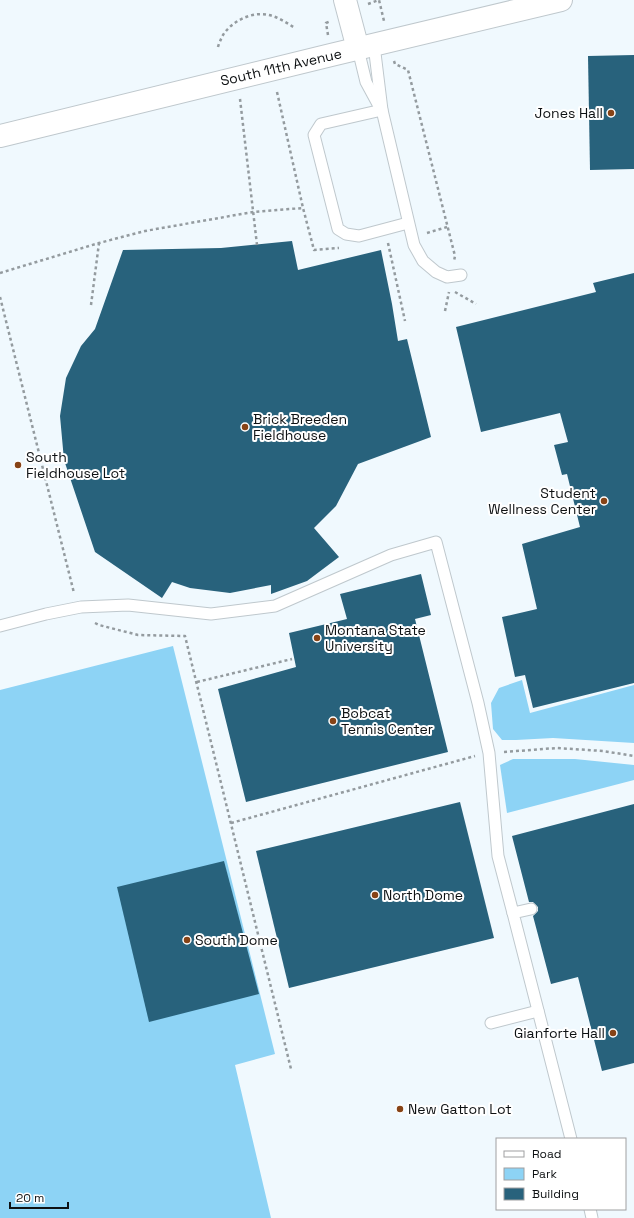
<svg xmlns="http://www.w3.org/2000/svg" width="634" height="1218" font-family="'Space Grotesk',sans-serif">
<style>
.green{fill:#8dd3f5}
.building{fill:#28627c}
.lines{fill:none;stroke-linecap:round;stroke-linejoin:round}
.service-casing{stroke:#bfc8cd;stroke-width:13}
.minor-casing{stroke:#bfc8cd;stroke-width:24}
.tertiary-casing{stroke:#bfc8cd;stroke-width:24}
.path{stroke:#949b9f;stroke-width:2.5;stroke-dasharray:3 3;stroke-linecap:butt}
.service{stroke:#fff;stroke-width:11}
.minor{stroke:#fff;stroke-width:22}
.tertiary{stroke:#fff;stroke-width:22}
.poi-dot{fill:#874316;stroke:#fff;stroke-width:1.5}
.labels{text-anchor:middle;dominant-baseline:central;stroke-width:4;stroke-linejoin:round;paint-order:stroke}
.street-label{font-size:14px;fill:#0e1113;stroke:#fff}
.poi-label{font-size:14px;fill:#0e1113;stroke:#fff;text-anchor:start}
</style>
<rect width="100%" height="100%" fill="#f0f9fe"/>
<!-- green -->
<g class="green">
<path d="M173,646L275,1054L235,1065L271,1218H0V690Z"/>
<path d="M522,680L530,713L634,685V743L553,738L516,740H502L493,729L491,703L499,688Z"/>
<path d="M513,759H575L634,765V780L507,813L500,765Z"/>
</g>
<!-- building -->
<g class="building">
<path d="M634,55V169L590,170L588,56Z"/>
<path d="M292,241L298,270L381,250L392,304L398,341L407,339L431,437L358,464L336,506L314,528L339,557L307,581L271,594V585L230,593L190,588L172,582L162,598L95,552L64,460L60,416L66,378L81,346L95,329L123,250L221,248Z"/>
<path d="M634,273V683L533,708L525,675L515,677L502,617L537,609L522,544L580,527L567,474L562,475L554,445L568,442L560,413L481,432L456,327L596,292L593,283Z"/>
<path d="M421,574L431,615L415,619L448,752L246,802L218,689L296,667L289,633L347,619L340,594Z"/>
<path d="M460,802L494,938L289,988L256,851Z"/>
<path d="M634,804V1063L602,1071L578,977L551,984L533,916L538,911V907L533,902H529L512,836Z"/>
<path d="M224,861L259,994L149,1022L117,887Z"/>
</g>
<g class="lines">
<defs>
<g id="service">
<path d="M374,45L382,110L414,245L423,261L436,272L447,277L461,275"/>
<path d="M358,49L366,82L379,106"/>
<path d="M382,110L321,124L314,135L338,229L346,234L359,236L408,223"/>
<path d="M0,626L46,614L81,607L128,605L211,614L275,606L391,555L436,542L478,703L489,753L498,856L513,913"/>
<path d="M531,909L513,913L571,1139"/>
<path d="M491,1023L538,1011"/>
<path d="M590,1209L592,1218"/>
</g>
<path id="minor" d="M345,0L358,49"/>
<path id="tertiary" d="M0,136L331,55L561,0"/>
</defs>
<!-- service casing -->
<use href="#service" class="service-casing"/>
<!-- minor casing -->
<use href="#minor" class="minor-casing"/>
<!-- tertiary casing -->
<use href="#tertiary" class="tertiary-casing"/>
<!-- path -->
<g class="path">
<path d="M368,4L379,0L384,21"/>
<path d="M328,35L326,23L331,21"/>
<path d="M218,47C219,43 221,39 223,35C232,21 252,11 269,15C278,17 287,23 295,28"/>
<path d="M394,61L395,64L408,70L455,256L454,261"/>
<path d="M277,92L303,208L314,250L339,248"/>
<path d="M240,99L257,245"/>
<path d="M427,233L447,227"/>
<path d="M388,243L405,321"/>
<path d="M0,273L99,243L145,231L253,212L303,208"/>
<path d="M455,292L476,304"/>
<path d="M0,297L74,593"/>
<path d="M91,305L99,243"/>
<path d="M445,311L449,292"/>
<path d="M95,623L99,625L138,635L185,636L291,1069"/>
<path d="M197,682L292,659"/>
<path d="M504,752L557,748L603,751L634,756"/>
<path d="M231,823L475,756"/>
</g>
<!-- service -->
<use href="#service" class="service"/>
<!-- minor -->
<use href="#minor" class="minor"/>
<!-- tertiary -->
<use href="#tertiary" class="tertiary"/>
</g>
<!-- markers -->
<g class="poi-dot">
<circle cx="611" cy="113" r="4"/>
<circle cx="245" cy="427" r="4"/>
<circle cx="18" cy="465" r="4"/>
<circle cx="604" cy="501" r="4"/>
<circle cx="317" cy="638" r="4"/>
<circle cx="333" cy="721" r="4"/>
<circle cx="375" cy="895" r="4"/>
<circle cx="187" cy="940" r="4"/>
<circle cx="613" cy="1033" r="4"/>
<circle cx="400" cy="1109" r="4"/>
</g>
<g class="labels">
<!-- street labels -->
<g class="street-label">
<text transform="translate(281 67) rotate(-13)">South 11th Avenue</text>
</g>
<!-- poi labels -->
<g class="poi-label">
<text x="603" y="113" text-anchor="end">Jones Hall</text>
<text x="253" y="419">Brick Breeden<tspan x="253" dy="16">Fieldhouse</tspan></text>
<text x="26" y="457">South<tspan x="26" dy="16">Fieldhouse Lot</tspan></text>
<text x="596" y="493" text-anchor="end">Student<tspan x="596" dy="16">Wellness Center</tspan></text>
<text x="325" y="630">Montana State<tspan x="325" dy="16">University</tspan></text>
<text x="341" y="713">Bobcat<tspan x="341" dy="16">Tennis Center</tspan></text>
<text x="383" y="895">North Dome</text>
<text x="195" y="940">South Dome</text>
<text x="605" y="1033" text-anchor="end">Gianforte Hall</text>
<text x="408" y="1109">New Gatton Lot</text>
</g>
</g>
<!-- legend -->
<rect x="496" y="1138" width="130" height="72" fill="#ffffff" stroke="#9fa0a1"/>
<rect x="504" y="1151" width="20" height="6" fill="#ffffff" stroke="#9fa0a1"/>
<text x="532" y="1158" font-size="12" fill="#0e1113">Road</text>
<rect x="504" y="1168" width="20" height="12" fill="#8dd3f5" stroke="#9fa0a1"/>
<text x="532" y="1178" font-size="12" fill="#0e1113">Park</text>
<rect x="504" y="1188" width="20" height="12" fill="#28627c" stroke="#9fa0a1"/>
<text x="532" y="1198" font-size="12" fill="#0e1113">Building</text>
<!-- scale -->
<path d="M10 1202v6h58v-6" fill="none" stroke="#0e1113" stroke-width="2"/>
<text x="16" y="1202" font-size="12" fill="#0e1113" stroke="#ffffff" stroke-width="3" paint-order="stroke">20 m</text>
</svg>
